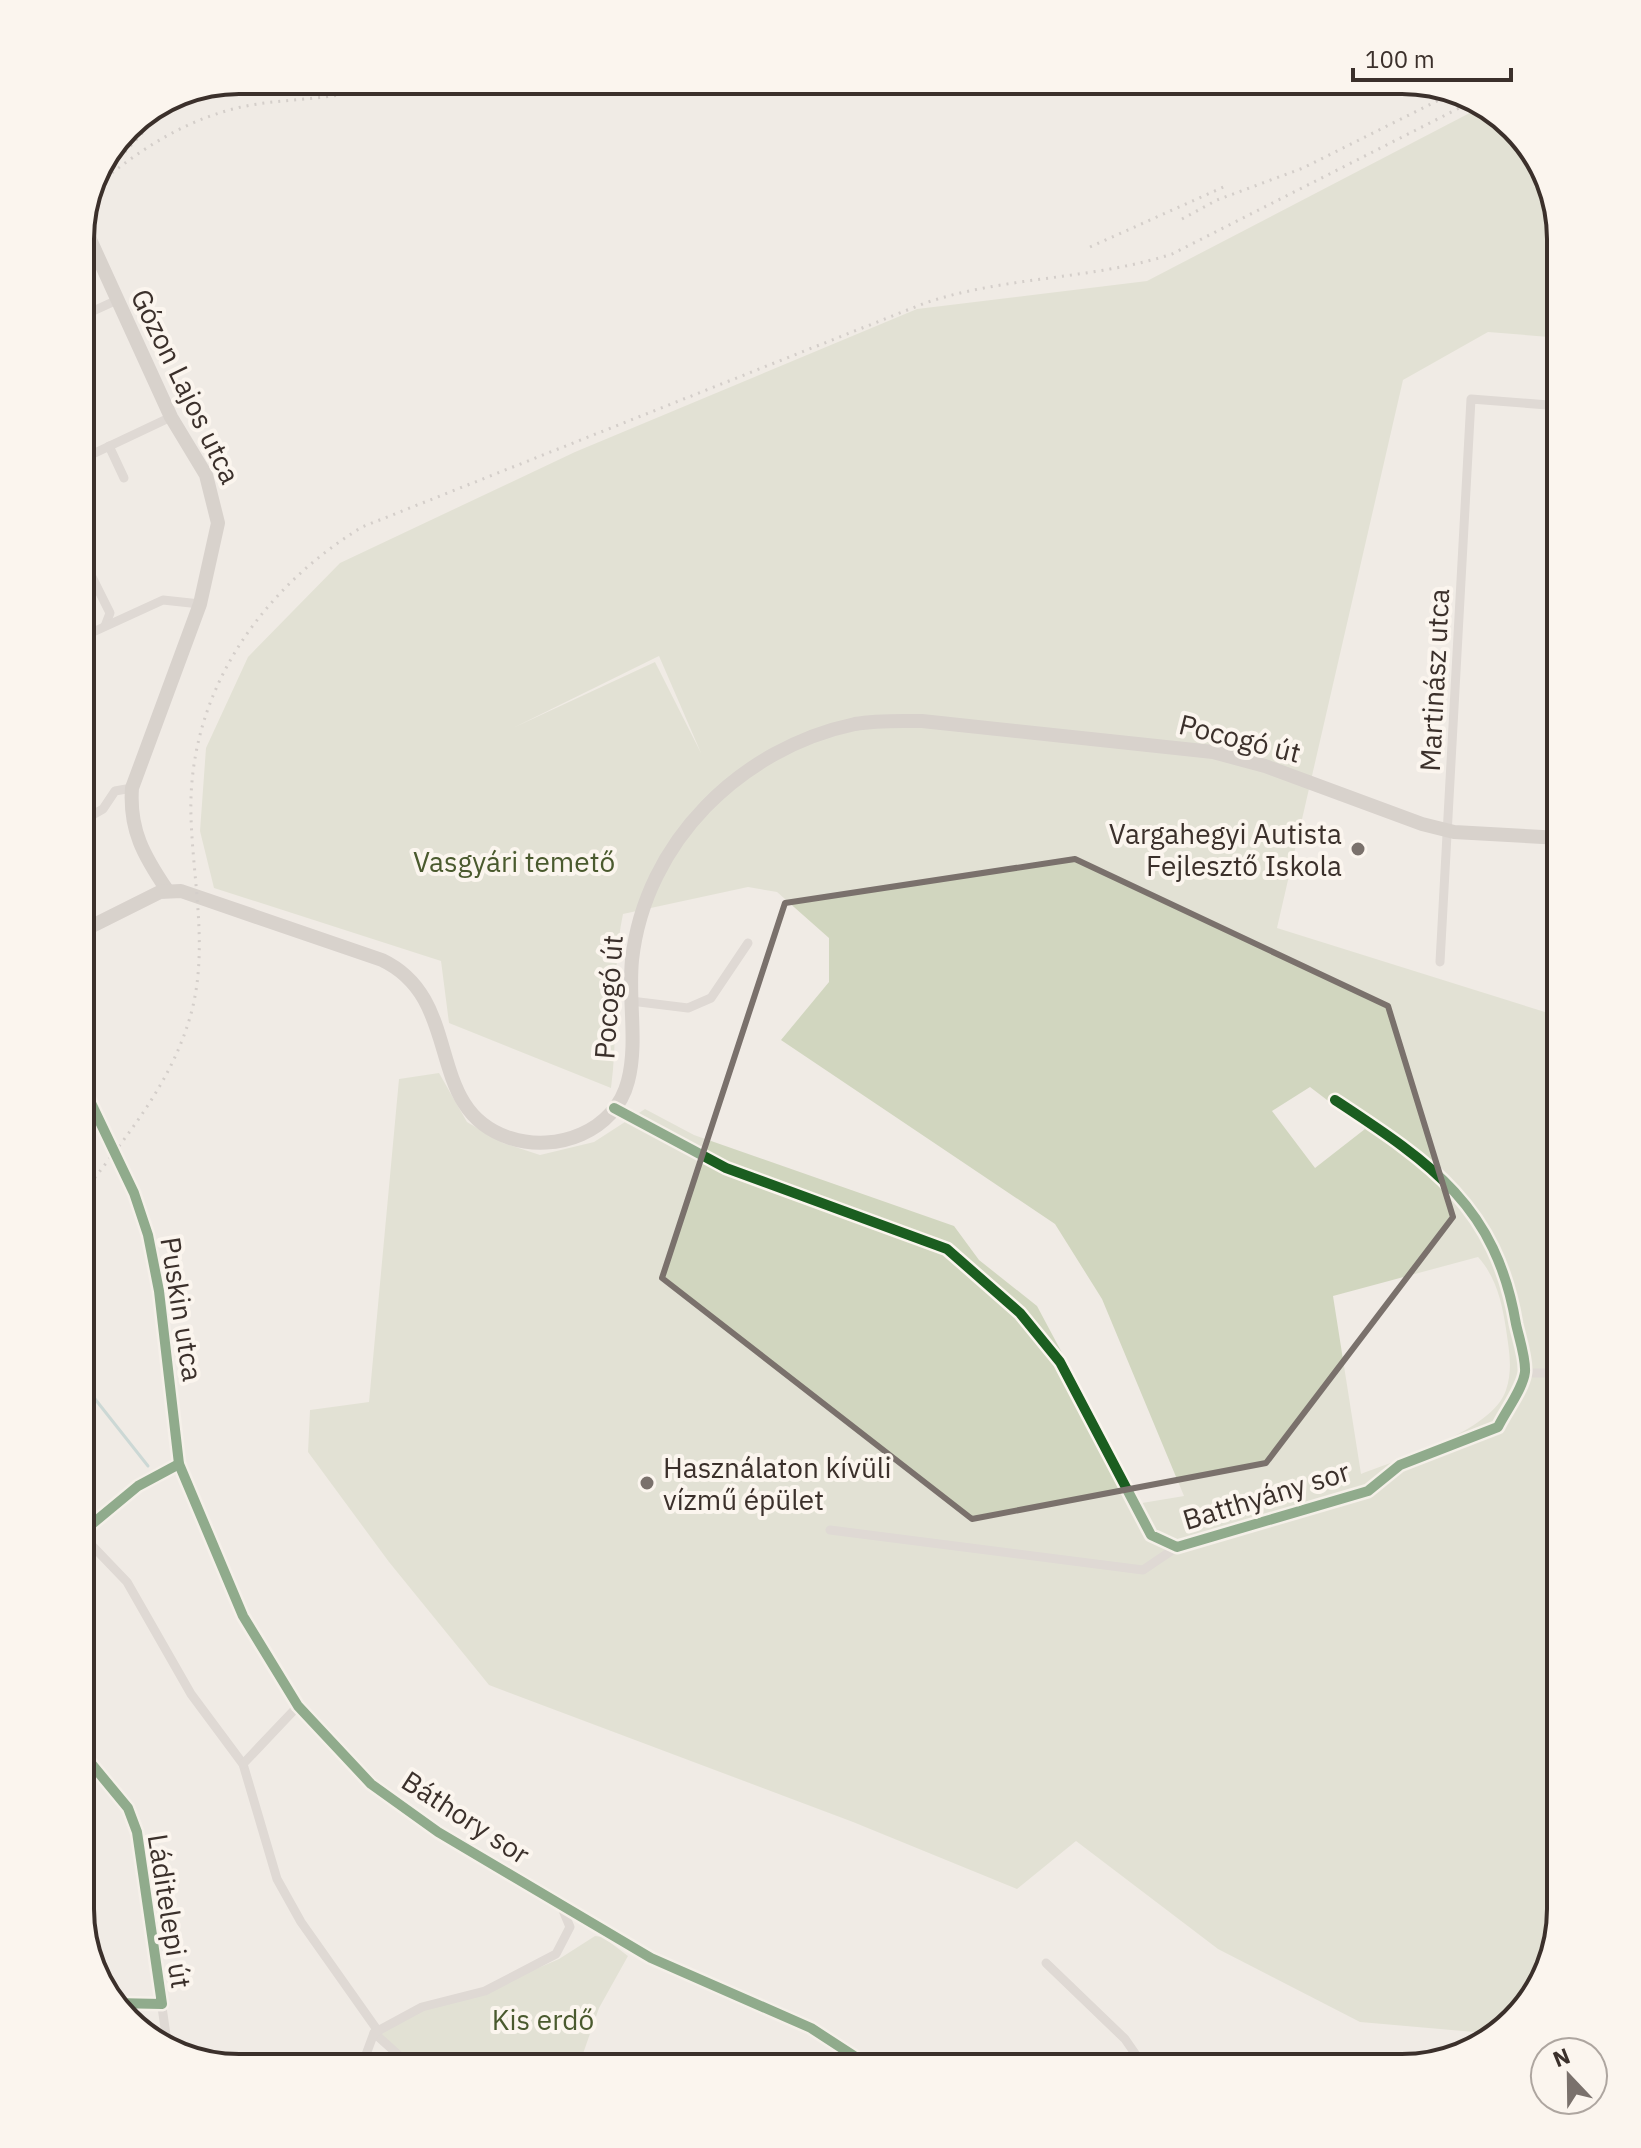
<svg xmlns="http://www.w3.org/2000/svg" width="1641" height="2148" font-family="'IBM Plex Sans',sans-serif">
<style>
.green{fill:#d1d6bf;fill-rule:evenodd}
.lines{fill:none;stroke-linecap:round;stroke-linejoin:round}
.stream{stroke:#a1c2c1;stroke-width:3}
.street{stroke:#c9c3be;stroke-width:9}
.secondary{stroke:#bab3ae;stroke-width:14}
.rail{stroke:#b1aca8;stroke-width:3;stroke-dasharray:2 6;stroke-linecap:butt}
.cycleway-casing{stroke:#fbf5ee;stroke-width:15}
.cycleway{stroke:#1b5e20;stroke-width:10}
.marked{fill:none;stroke:#7a716c;stroke-width:6;stroke-linejoin:round}
.poi-dot{fill:#7a716c;stroke:#fbf5ee;stroke-width:3}
.labels{text-anchor:middle;dominant-baseline:central;stroke-width:8;stroke-linejoin:round;paint-order:stroke}
.street-label{font-size:28px;fill:#3b302b;stroke:#fbf5ee}
.poi-label{font-size:28px;fill:#3b302b;stroke:#fbf5ee;text-anchor:end}
.park-label{font-size:28px;fill:#4a5a2e;stroke:#fbf5ee}
.rim{fill:none;stroke:#3b302b;stroke-width:4}
</style>
<rect width="100%" height="100%" fill="#f0ebe5"/>
<!-- green -->
<g class="green">
<path d="M1485,105L1534,151L1561,239V338L1488,332L1403,380L1277,928L1561,1017V1909L1540,1988L1497,2034L1360,2022L1218,1949L1076,1841L1017,1889L853,1822L489,1685L389,1562L308,1452L310,1410L369,1402L399,1079L439,1073L467,1122L503,1143L540,1155L594,1142L645,1109L694,1135L954,1226L979,1260L1037,1306L1142,1503L1184,1496L1102,1299L1055,1224L781,1040L829,982V938L777,892L748,887L623,914C611,971 619,1030 611,1088L449,1023L441,961L214,888L200,831L206,748L248,657L340,563L575,452L917,309L1147,281ZM659,656L701,753L655,662L515,727ZM1310,1087L1365,1129L1315,1168L1272,1111ZM1478,1257C1496,1277 1502,1302 1506,1329C1509,1350 1513,1369 1506,1390C1493,1431 1399,1459 1361,1474L1333,1296Z"/>
<path d="M595,1936L603,1937L628,1956L599,2008L578,2068H413L378,2031L422,2007L485,1991L559,1959Z"/>
</g>
<g class="lines">
<!-- stream -->
<path class="stream" d="M80,1380L148,1466"/>
<!-- street -->
<g class="street">
<path d="M80,317L115,301"/>
<path d="M109,446L124,478"/>
<path d="M80,460L171,417"/>
<path d="M80,553L110,613L105,626"/>
<path d="M80,638L163,600L200,604"/>
<path d="M80,822L103,809L115,791L132,788"/>
<path d="M1440,962L1471,399L1561,406"/>
<path d="M631,1001L688,1008L711,998L748,943"/>
<path d="M80,1080L134,1193L148,1235L159,1291L179,1464L243,1616L298,1706L371,1784L438,1832L651,1958L811,2028L854,2056L865,2068"/>
<path d="M614,1108L726,1168L947,1249L1020,1313L1060,1362L1151,1535L1177,1547L1368,1491L1400,1465L1498,1427C1505,1412 1523,1389 1525,1372C1526,1358 1519,1338 1516,1324C1496,1205 1429,1162 1335,1100"/>
<path d="M1525,1373H1561"/>
<path d="M830,1530L1143,1570L1177,1547"/>
<path d="M80,1534L138,1486L179,1464"/>
<path d="M81,1534L127,1582L191,1694L243,1764L277,1879L301,1922L378,2031"/>
<path d="M80,1750L128,1808L137,1832L168,2049"/>
<path d="M243,1764L298,1706"/>
<path d="M1046,1963L1125,2039L1145,2068"/>
<path d="M114,2003L162,2004"/>
<path d="M374,2033L413,2068"/>
<path d="M844,2049L845,2068"/>
<path d="M361,2068L374,2033L422,2007L485,1991L556,1954L570,1927L560,1903"/>
</g>
<!-- secondary -->
<g class="secondary">
<path d="M82,222L171,417L206,475L218,523L200,604L132,788C129,830 144,856 167,890"/>
<path d="M80,932L160,892L181,891L382,960C466,1000 422,1110 510,1138C556,1153 615,1132 628,1081C638,1043 628,1000 632,960C645,842 741,748 855,724C877,720 899,721 922,721L1213,752L1265,766L1422,824L1454,832L1561,838"/>
</g>
<!-- rail -->
<g class="rail">
<path d="M125,152L159,115L202,87"/>
<path d="M97,181L110,151"/>
<path d="M93,188C137,152 180,122 237,108C286,96 342,103 389,80"/>
<path d="M1182,219L1217,200L1303,168L1453,93"/>
<path d="M1090,247L1228,185"/>
<path d="M80,1197C124,1139 173,1083 192,1010C208,947 193,881 191,817C187,693 261,589 362,527L925,303C1005,276 1092,280 1172,254L1475,100"/>
</g>
<defs>
<g id="cycleway">
<path d="M80,1080L134,1193L148,1235L159,1291L179,1464L243,1616L298,1706L371,1784L438,1832L651,1958L811,2028L854,2056L865,2068"/>
<path d="M614,1108L726,1168L947,1249L1020,1313L1060,1362L1151,1535L1177,1547L1368,1491L1400,1465L1498,1427C1505,1412 1523,1389 1525,1372C1526,1358 1519,1338 1516,1324C1496,1205 1429,1162 1335,1100"/>
<path d="M80,1534L138,1486L179,1464"/>
<path d="M80,1750L128,1808L137,1832L162,2004L114,2003"/>
</g>
</defs>
<!-- cycleway casing -->
<use href="#cycleway" class="cycleway-casing"/>
<!-- cycleway -->
<use href="#cycleway" class="cycleway"/>
</g>
<!-- marked area -->
<path d="M0 0H1641V2148H0ZM1075,859L1388,1006L1453,1217L1266,1463L972,1519L662,1278L785,903Z" fill="#f0ebe5" fill-opacity=".55" fill-rule="evenodd"/>
<path class="marked" d="M1075,859L1388,1006L1453,1217L1266,1463L972,1519L662,1278L785,903Z"/>
<!-- markers -->
<g class="poi-dot">
<circle cx="1358" cy="849" r="8"/>
<circle cx="647" cy="1483" r="8"/>
</g>
<g class="labels">
<!-- street labels -->
<g class="street-label">
<text transform="translate(186 386) rotate(64)">Gózon Lajos utca</text>
<text transform="translate(1434 680) rotate(-87)">Martinász utca</text>
<text transform="translate(1240 738) rotate(14)">Pocogó út</text>
<text transform="translate(608 997) rotate(-86)">Pocogó út</text>
<text transform="translate(182 1309) rotate(81)">Puskin utca</text>
<text transform="translate(1266 1495) rotate(-17)">Batthyány sor</text>
<text transform="translate(466 1817) rotate(33)">Báthory sor</text>
<text transform="translate(170 1911) rotate(81)">Láditelepi út</text>
</g>
<!-- poi labels -->
<g class="poi-label">
<text x="1342" y="833">Vargahegyi Autista<tspan x="1342" dy="32">Fejlesztő Iskola</tspan></text>
<text x="663" y="1467" text-anchor="start">Használaton kívüli<tspan x="663" dy="32">vízmű épület</tspan></text>
</g>
<!-- park labels -->
<g class="park-label">
<text x="514" y="861">Vasgyári temető</text>
<text x="543" y="2019">Kis erdő</text>
</g>
</g>
<!-- crop -->
<path d="M0 0H1641V2148H0ZM239 94H1402A145 145 0 0 1 1547 239V1909A145 145 0 0 1 1402 2054H239A145 145 0 0 1 94 1909V239A145 145 0 0 1 239 94Z" fill="#fbf5ee" fill-rule="evenodd"/>
<path class="rim" d="M239 94H1402A145 145 0 0 1 1547 239V1909A145 145 0 0 1 1402 2054H239A145 145 0 0 1 94 1909V239A145 145 0 0 1 239 94Z"/>
<!-- north arrow -->
<g transform="translate(1569 2076) rotate(338)"><circle r="38" fill="#fbf5ee" stroke="#aea6a0" stroke-width="2"/>
<path d="M0-6L14 30L0 20L-14 30Z" fill="#7a716c"/>
<text y="-12" font-size="22" font-weight="bold" text-anchor="middle" fill="#3b302b">N</text>
</g>
<!-- scale -->
<path d="M1353 68v12h158v-12" fill="none" stroke="#3b302b" stroke-width="4"/>
<text x="1365" y="68" font-size="24" fill="#3b302b" stroke="#fbf5ee" stroke-width="6" paint-order="stroke">100 m</text>
</svg>
